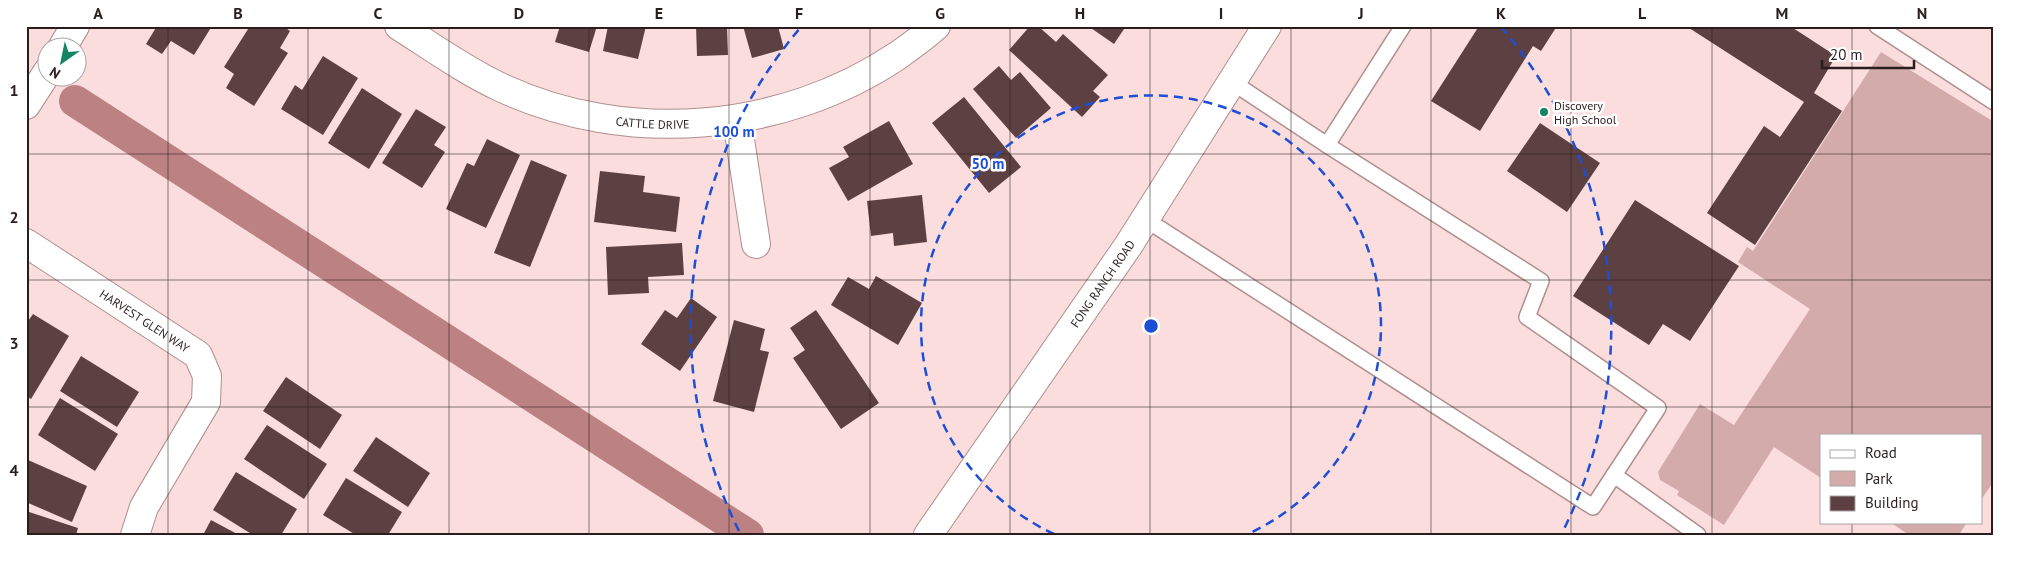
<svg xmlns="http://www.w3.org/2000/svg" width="2020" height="561" font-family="'PT Sans',sans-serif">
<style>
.green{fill:#d4abab}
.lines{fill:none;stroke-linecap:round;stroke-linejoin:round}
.canal{stroke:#bc8183;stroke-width:32}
.building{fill:#5d4041}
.service-casing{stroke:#af8e8e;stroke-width:18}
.minor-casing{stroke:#af8e8e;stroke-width:30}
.tertiary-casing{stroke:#af8e8e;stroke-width:30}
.service{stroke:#fff;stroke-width:15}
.minor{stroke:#fff;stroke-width:28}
.tertiary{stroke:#fff;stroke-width:28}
.grid{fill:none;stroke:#291d1d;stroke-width:1;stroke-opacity:0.55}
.ring{fill:none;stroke:#1d4ed8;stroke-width:2.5;stroke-dasharray:9 6}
.poi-dot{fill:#138564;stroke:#fff;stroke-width:2}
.labels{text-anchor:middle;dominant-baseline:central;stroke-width:5;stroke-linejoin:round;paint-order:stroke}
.poi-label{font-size:12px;fill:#291d1d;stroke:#fff;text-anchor:start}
.street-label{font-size:12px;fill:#291d1d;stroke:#fff}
.centre{fill:#1d4ed8;stroke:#fff;stroke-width:2.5}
.ring-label{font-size:15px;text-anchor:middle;font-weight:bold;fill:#1d4ed8;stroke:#fff;stroke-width:5;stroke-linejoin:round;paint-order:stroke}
.neatline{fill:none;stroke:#291d1d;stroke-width:2}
.grid-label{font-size:16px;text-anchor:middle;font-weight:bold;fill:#291d1d}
</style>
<rect width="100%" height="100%" fill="#fbddde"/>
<!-- green -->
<g class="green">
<path d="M1881,52L1994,122V481L1981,500V435H1821V478L1774,447L1724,525L1677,495L1679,491L1660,480L1658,472L1700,404L1734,425L1810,309L1738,262L1747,247L1753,251Z"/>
<path d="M1890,522H1967L1959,535H1909Z"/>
</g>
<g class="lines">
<!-- canal -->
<path class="canal" d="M75,101L748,535"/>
</g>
<!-- building -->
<g class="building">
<path d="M157,26H212L194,55L171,41L162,54L146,44Z"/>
<path d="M250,26H283L290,31L280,48L288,53L254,106L226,88L234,74L224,67Z"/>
<path d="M560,26H597L589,52L555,42Z"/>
<path d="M608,26H646L638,59L603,51Z"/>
<path d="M696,26H727L728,55L697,56Z"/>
<path d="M743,26H778L784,49L752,58Z"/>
<path d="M1030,26H1038L1056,42L1063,34L1108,75L1093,91L1100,97L1082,117L1009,50Z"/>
<path d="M1088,26H1126L1114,44Z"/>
<path d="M1479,26H1557L1541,51L1533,46L1480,131L1431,101Z"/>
<path d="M1686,26H1790L1836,56L1814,93L1842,111L1755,245L1707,213L1764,126L1780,137L1804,102Z"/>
<path d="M323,56L358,78L323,135L281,109L295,85L302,90Z"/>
<path d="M999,66L1011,80L1020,72L1051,108L1016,138L973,89Z"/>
<path d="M362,88L402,114L369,169L328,143Z"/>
<path d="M964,97L1021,167L989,193L932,123Z"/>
<path d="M416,109L446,127L434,145L445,152L422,188L382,163Z"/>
<path d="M889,121L913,164L848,201L829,168L849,157L843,147Z"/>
<path d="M1540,123L1600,163L1567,212L1507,171Z"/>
<path d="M487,139L520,155L486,228L446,209L467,163L474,166Z"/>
<path d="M531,160L567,175L530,267L494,253Z"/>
<path d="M600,171L645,176L643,192L680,197L676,232L594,222Z"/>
<path d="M922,195L927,242L894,246L893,233L871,236L867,201Z"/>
<path d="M1635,200L1739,266L1690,341L1663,324L1649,345L1573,296Z"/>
<path d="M682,243L684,275L648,277L649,293L608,295L606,247Z"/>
<path d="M876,276L922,303L898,345L831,305L848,277L869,289Z"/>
<path d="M691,298L717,317L680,371L641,344L665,310L677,318Z"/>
<path d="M816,310L879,403L841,429L793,358L805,350L790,328Z"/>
<path d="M33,314L69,336L31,399L26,396V324Z"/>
<path d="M734,320L765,329L760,350L769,352L754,412L713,401Z"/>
<path d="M81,356L139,392L117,427L60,391Z"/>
<path d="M286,377L342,415L320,449L263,411Z"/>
<path d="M60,398L118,434L95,471L38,435Z"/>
<path d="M267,425L327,464L304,499L244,459Z"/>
<path d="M376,437L430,473L408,507L353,471Z"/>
<path d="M28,460L87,486L72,522L26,502V465Z"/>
<path d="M236,472L297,509L281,535H253L213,510Z"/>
<path d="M346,478L402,512L388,535H356L323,515Z"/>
<path d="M26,511L78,528L76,535H26Z"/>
<path d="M211,520L239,535H203Z"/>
</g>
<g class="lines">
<defs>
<g id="service">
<path d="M1877,26L1994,102"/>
<path d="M1327,145L1403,26"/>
<path d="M1145,219L1593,507L1658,408L1527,317L1541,281L1327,145L1232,82"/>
<path d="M1614,475L1698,535"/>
</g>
<g id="minor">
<path id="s1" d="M399,26C432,47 464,70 500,87C626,146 782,133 897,56C911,46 924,37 936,26"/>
<path d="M737,120L756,244"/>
<path id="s2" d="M26,243L198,355L207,376L206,402L144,507L135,535"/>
<path id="s3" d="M928,535L1128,246L1267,26"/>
</g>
<g id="tertiary">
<path d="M62,48L75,26"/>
<path d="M26,105L48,71"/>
</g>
</defs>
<!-- service casing -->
<use href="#service" class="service-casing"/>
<!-- minor casing -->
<use href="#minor" class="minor-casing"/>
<!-- tertiary casing -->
<use href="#tertiary" class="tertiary-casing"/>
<!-- service -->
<use href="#service" class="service"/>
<!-- minor -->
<use href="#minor" class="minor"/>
<!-- tertiary -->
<use href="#tertiary" class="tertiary"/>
</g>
<!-- grid -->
<path class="grid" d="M168,26V535M308,26V535M449,26V535M589,26V535M729,26V535M870,26V535M1010,26V535M1150,26V535M1291,26V535M1431,26V535M1571,26V535M1712,26V535M1852,26V435M26,154H1994M26,280H1994M26,407H1994M1852,522V535"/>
<!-- distance rings -->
<g class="ring">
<path d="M1054 534A230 230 0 1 1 1248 534"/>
<path d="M739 531A460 460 0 0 1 801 27M1501 27A460 460 0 0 1 1563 531"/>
</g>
<!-- markers -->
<circle class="poi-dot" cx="1544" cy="112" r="5"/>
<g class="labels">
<!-- poi labels -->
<g class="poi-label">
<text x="1554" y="105">Discovery<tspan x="1554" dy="14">High School</tspan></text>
</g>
<!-- street labels -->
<g class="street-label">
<text stroke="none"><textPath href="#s1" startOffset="276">CATTLE DRIVE</textPath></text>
<text stroke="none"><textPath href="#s3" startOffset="306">FONG RANCH ROAD</textPath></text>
<text stroke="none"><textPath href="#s2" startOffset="142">HARVEST GLEN WAY</textPath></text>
</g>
</g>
<circle cx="1151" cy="326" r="8" class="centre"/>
<g class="ring-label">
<text x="734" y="137">100 m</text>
<text x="988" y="169">50 m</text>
</g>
<!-- border -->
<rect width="2020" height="561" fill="none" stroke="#ffffff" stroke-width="55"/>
<!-- legend -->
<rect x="1820" y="434" width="162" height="90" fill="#ffffff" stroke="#a9a5a5"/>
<rect x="1830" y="450" width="25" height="8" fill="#ffffff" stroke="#a9a5a5"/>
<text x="1865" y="458" font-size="15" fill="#291d1d">Road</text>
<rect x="1830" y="471" width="25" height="15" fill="#d4abab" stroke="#a9a5a5"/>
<text x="1865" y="484" font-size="15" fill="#291d1d">Park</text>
<rect x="1830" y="496" width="25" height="15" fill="#5d4041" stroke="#a9a5a5"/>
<text x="1865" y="508" font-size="15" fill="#291d1d">Building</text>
<!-- north arrow -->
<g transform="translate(62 62) rotate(213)"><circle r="24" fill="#ffffff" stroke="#a9a5a5"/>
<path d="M0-4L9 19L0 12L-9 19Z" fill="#138564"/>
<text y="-8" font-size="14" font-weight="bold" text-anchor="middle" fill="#291d1d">N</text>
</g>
<!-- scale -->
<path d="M1822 60v8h92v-8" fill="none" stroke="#291d1d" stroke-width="2.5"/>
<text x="1830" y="60" font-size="15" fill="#291d1d" stroke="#ffffff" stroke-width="4" paint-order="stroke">20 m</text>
<rect x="28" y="28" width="1964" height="506" class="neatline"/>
<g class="grid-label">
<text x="98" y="19">A</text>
<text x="238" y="19">B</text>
<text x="378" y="19">C</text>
<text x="519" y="19">D</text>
<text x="659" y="19">E</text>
<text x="799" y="19">F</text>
<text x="940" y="19">G</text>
<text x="1080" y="19">H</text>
<text x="1221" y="19">I</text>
<text x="1361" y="19">J</text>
<text x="1501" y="19">K</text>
<text x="1642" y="19">L</text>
<text x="1782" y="19">M</text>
<text x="1922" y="19">N</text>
<text x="14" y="96">1</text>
<text x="14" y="223">2</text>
<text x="14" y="349">3</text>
<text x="14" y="476">4</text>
</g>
</svg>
